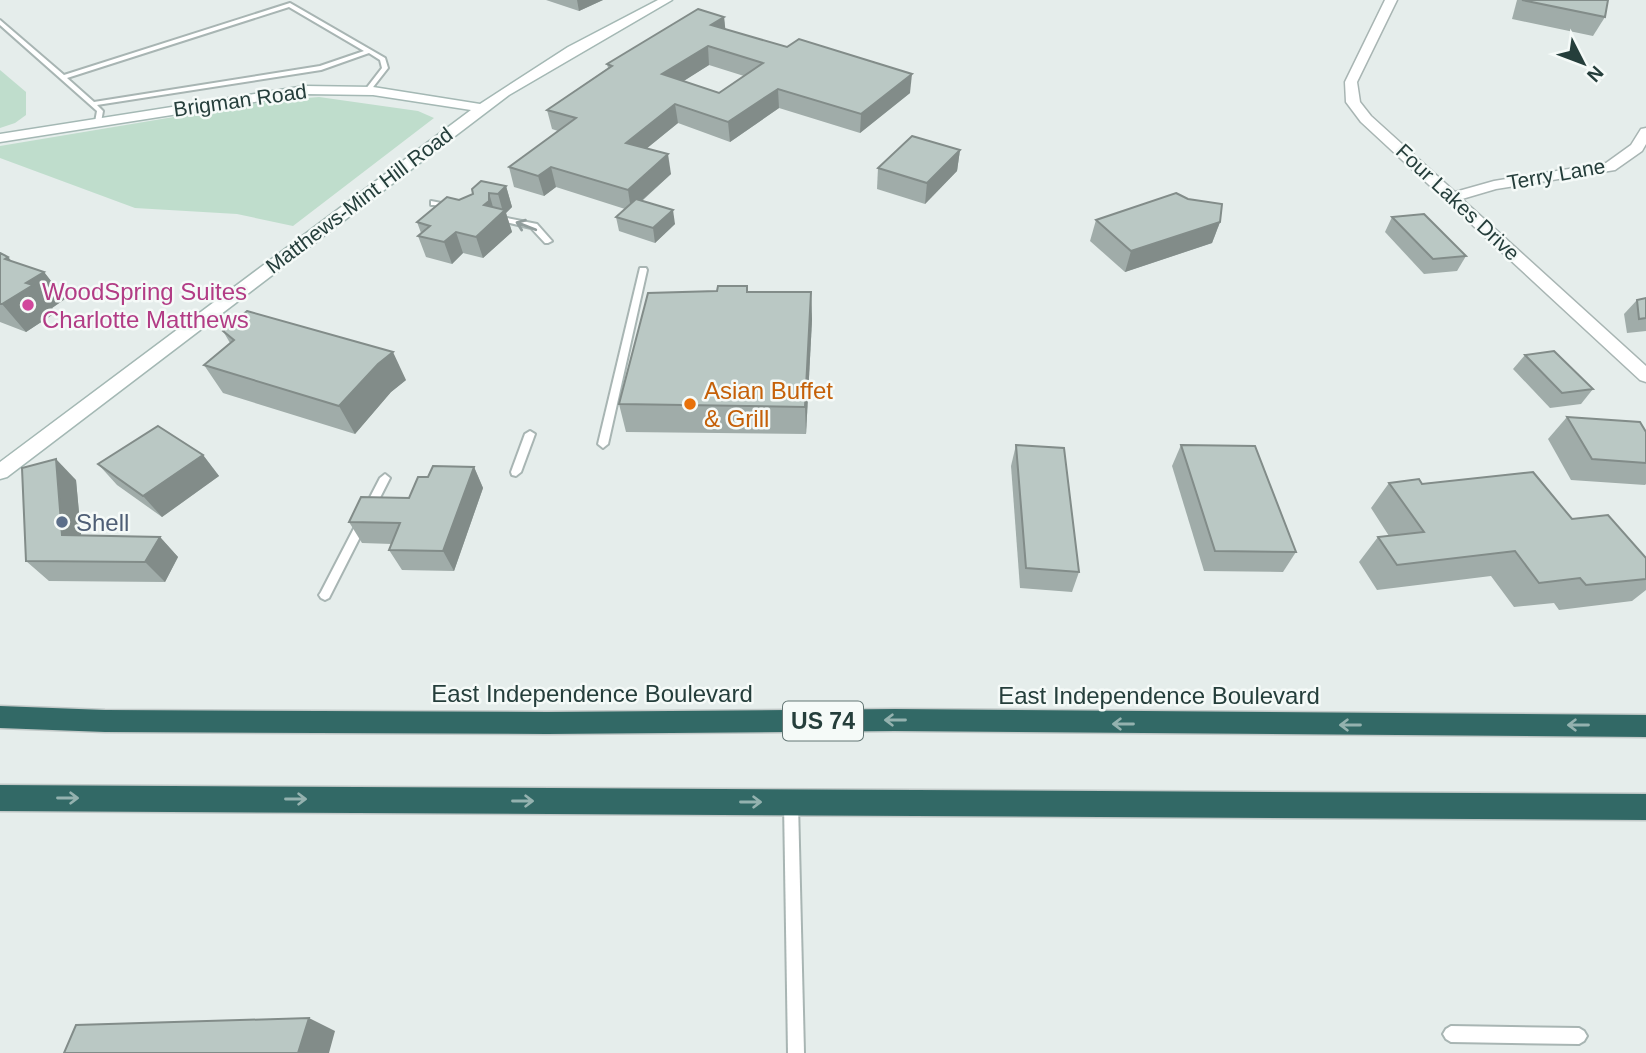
<svg xmlns="http://www.w3.org/2000/svg" width="1646" height="1053" font-family="Arial,sans-serif">
<style>
.green{fill:#bfddcc}
.lines{fill:none;stroke-linecap:round;stroke-linejoin:round}
.lane-casing{stroke:#a8b5b3;stroke-width:4}
.street-casing{stroke:#a8b5b3;stroke-width:3}
.secondary-casing{stroke:#a4b8b4;stroke-width:3}
.highway-casing{stroke:#c2c9c8;stroke-width:3}
.lane{fill:#fff;fill-rule:evenodd}
.street{fill:#fff;fill-rule:evenodd}
.secondary{fill:#fff;fill-rule:evenodd}
.highway{fill:#326966;fill-rule:evenodd}
.wall{fill:#a0aca9;fill-rule:evenodd}
.shaded-wall{fill:#828c89}
.building{fill:#bac8c4;stroke:#828c89;stroke-width:2;fill-rule:evenodd}
.oneway{stroke:#929e9d}
.oneway2{stroke:#94b2af}
.hotel-dot{fill:#d1479c;stroke:#f5faf8;stroke-width:2.5}
.food-dot{fill:#e8710a;stroke:#f5faf8;stroke-width:2.5}
.service-dot{fill:#5c6f8a;stroke:#f5faf8;stroke-width:2.5}
.labels{text-anchor:middle;dominant-baseline:central;stroke-width:5;stroke-linejoin:round;paint-order:stroke}
.far-street-label{font-size:21px;fill:#253e3b;stroke:#f5faf8}
.shield{fill:#f5faf8;stroke:#637674;stroke-width:2}
.shield-label{font-size:23px;font-weight:bold;fill:#253e3b}
.hotel-label{font-size:24px;fill:#b23c85;stroke:#f5faf8;text-anchor:start}
.food-label{font-size:24px;fill:#c56008;stroke:#f5faf8;text-anchor:start}
.service-label{font-size:24px;fill:#4e5e75;stroke:#f5faf8;text-anchor:start}
.street-label{font-size:24px;fill:#253e3b;stroke:#f5faf8}
</style>
<rect width="100%" height="100%" fill="#e5edeb"/>
<!-- green -->
<g class="green">
<path d="M0,70L26,92V115L15,123L0,128Z"/>
<path d="M319,97L418,111L434,118L293,226L237,214L135,208L0,158V146L270,101Z"/>
</g>
<g class="lines">
<defs>
<g id="lane">
<path d="M290,3L385,58L388,68L370,91L365,90L382,68L380,60L369,53L321,70L97,105L103,111L101,122L98,124L95,122L97,111L0,25V20L64,75ZM289,7L364,51L320,66L94,102L67,78Z"/>
<path d="M431,201L452,205L456,207L452,209L434,205H431Z"/>
<path d="M497,216L537,224L552,241L548,243H545L531,228L497,220Z"/>
<path d="M640,268H646L647,270L608,444L603,448L598,444Z"/>
<path d="M530,431L535,434L521,472L516,476L512,475L511,472L525,434Z"/>
<path d="M385,474L390,478L329,598L325,600L321,598L319,595L321,592L380,478Z"/>
<path d="M791,797L796,799L798,803L804,1053H788L784,803L786,799Z"/>
<path d="M1451,1026L1579,1028L1584,1031L1587,1036L1584,1041L1579,1044L1451,1042L1446,1039L1443,1034L1446,1029Z"/>
</g>
<path id="street" d="M1385,0H1397L1357,82L1360,102L1371,116L1455,192L1494,181L1606,163L1631,145L1641,129L1646,128V144L1642,151L1615,170L1496,189L1462,199L1646,366V382L1640,380L1361,122L1346,102L1345,82Z"/>
<path id="secondary" d="M658,0H672L509,95L7,477L0,479V462L471,110L373,95L305,94L0,142V134L305,86L373,87L480,104L568,47Z"/>
<g id="highway">
<path d="M0,706L105,710L547,712L895,709L1646,715V737L895,731L547,734L105,732L0,728Z"/>
<path d="M0,785L1646,794V820L0,811Z"/>
</g>
</defs>
<!-- lane casing -->
<use href="#lane" class="lane-casing"/>
<!-- street casing -->
<use href="#street" class="street-casing"/>
<!-- secondary casing -->
<use href="#secondary" class="secondary-casing"/>
<!-- highway casing -->
<use href="#highway" class="highway-casing"/>
<!-- lane -->
<use href="#lane" class="lane"/>
<!-- street -->
<use href="#street" class="street"/>
<!-- secondary -->
<use href="#secondary" class="secondary"/>
<!-- highway -->
<use href="#highway" class="highway"/>
</g>
<!-- wall -->
<g class="wall">
<path d="M546,0H603L579,11Z"/>
<path d="M1517,0H1608L1605,17L1593,36L1512,19Z"/>
<path d="M724,17L725,29L910,93L860,133L779,108L730,142L678,123L647,148L671,174L642,201L675,224L655,243L619,231L616,217L625,209L556,187L544,196L514,187L509,167L558,131L552,129L547,110L608,68L607,64ZM709,65L744,76L719,93L683,81Z"/>
<path d="M960,150L957,171L925,204L877,189L878,168Z"/>
<path d="M506,186L512,207L506,213L512,232L483,258L463,253L452,264L426,257L418,236L421,233L417,222L459,200Z"/>
<path d="M1392,217L1466,256L1457,271L1424,274L1385,232Z"/>
<path d="M1096,220L1220,222L1212,243L1125,272L1090,241Z"/>
<path d="M0,253L8,257L12,262L44,272L65,299L52,308L55,313L26,332L0,322Z"/>
<path d="M748,292H811L812,320L806,434L626,432L619,404Z"/>
<path d="M1646,298V331L1627,333L1624,314L1637,300Z"/>
<path d="M223,331L406,380L391,392L355,434L223,393L204,365L230,343Z"/>
<path d="M1525,355L1593,389L1581,404L1550,408L1513,369Z"/>
<path d="M1567,417L1646,432V484L1645,485L1571,480L1548,439Z"/>
<path d="M1016,445L1079,572L1072,592L1020,588L1011,466Z"/>
<path d="M1181,445L1296,552L1283,572L1204,571L1172,466Z"/>
<path d="M203,455L219,476L162,517L117,485L98,464Z"/>
<path d="M474,467L483,488L454,571L402,570L389,550L392,544L362,543L349,522L409,498L428,477Z"/>
<path d="M76,480L81,535L160,537L178,557L165,582L49,581L26,561Z"/>
<path d="M1389,483L1422,484L1572,519L1646,558V590L1632,601L1559,610L1554,603L1514,607L1491,576L1377,590L1359,562L1378,537L1389,536L1371,508Z"/>
</g>
<!-- shaded-wall -->
<g class="shaded-wall">
<path d="M577,0H603L579,11Z"/>
<path d="M724,17L726,35L711,25Z"/>
<path d="M708,46L709,65L665,93L662,74Z"/>
<path d="M912,74L910,93L860,133L861,114Z"/>
<path d="M778,89L779,108L730,142L728,122Z"/>
<path d="M675,104L678,123L630,162L626,143Z"/>
<path d="M960,150L957,171L925,204L927,183Z"/>
<path d="M668,154L671,174L631,210L628,190Z"/>
<path d="M551,167L556,187L544,196L538,176Z"/>
<path d="M506,186L512,207L506,213L512,232L483,258L476,237L484,205L489,193L495,214L503,212L498,194Z"/>
<path d="M673,210L675,224L655,243L653,228Z"/>
<path d="M1220,222L1212,243L1125,272L1131,251Z"/>
<path d="M456,232L463,253L452,264L444,242Z"/>
<path d="M8,257L28,281L44,272L65,299L52,308L55,313L26,332L2,304L5,259Z"/>
<path d="M811,292L812,320L806,434L805,407Z"/>
<path d="M393,352L406,380L391,392L355,434L339,406L378,364Z"/>
<path d="M203,455L219,476L162,517L143,496Z"/>
<path d="M56,459L76,480L83,555L62,535Z"/>
<path d="M474,467L483,488L454,571L443,551Z"/>
<path d="M160,537L178,557L165,582L145,562Z"/>
<path d="M309,1018L335,1031L329,1053H298Z"/>
</g>
<!-- building -->
<g class="building">
<path d="M1522,0H1608L1605,17Z"/>
<path d="M698,9L724,17L711,25L787,47L799,39L912,74L861,114L778,89L728,122L675,104L626,143L668,154L628,190L551,167L538,176L509,167L576,118L547,110L612,66L607,64ZM708,46L763,63L719,93L662,74Z"/>
<path d="M912,136L960,150L927,183L878,168Z"/>
<path d="M481,181L506,186L498,194L489,193V201L484,205L505,210L476,237L456,232L444,242L418,236L430,226L417,222L447,197L459,200L473,194L472,189Z"/>
<path d="M1176,193L1188,199L1222,204L1220,222L1131,251L1096,220Z"/>
<path d="M636,199L673,210L653,228L616,217Z"/>
<path d="M1424,214L1466,256L1433,259L1392,217Z"/>
<path d="M0,253L8,257L5,259L44,272L26,283L33,285L2,304H0Z"/>
<path d="M718,286H747V292H811L805,407L619,404L648,293L717,291Z"/>
<path d="M1646,298V318L1639,319L1637,300Z"/>
<path d="M247,311L393,352L378,364L339,406L204,365L234,340L223,331Z"/>
<path d="M1554,351L1593,389L1562,393L1525,355Z"/>
<path d="M1567,417L1640,422L1646,432V463L1592,459Z"/>
<path d="M158,426L203,455L143,496L98,464Z"/>
<path d="M1016,445L1064,448L1079,572L1026,568Z"/>
<path d="M1181,445L1255,446L1296,552L1215,551Z"/>
<path d="M56,459L62,535L160,537L145,562L26,561L22,468Z"/>
<path d="M433,466L474,467L443,551L389,550L400,523L349,522L361,497L409,498L418,477H428Z"/>
<path d="M1533,472L1572,519L1608,515L1646,558V579L1586,585L1580,578L1539,583L1515,551L1397,565L1378,537L1424,532L1389,483L1419,479L1422,484Z"/>
<path d="M309,1018L298,1053H64L76,1025Z"/>
</g>
<!-- one-way arrows -->
<defs><path id="oneway-shaft" d="M-6 0H5M1.5-3L5.5 0L1.5 3" fill="none" stroke-width="1.6" stroke-linecap="round" stroke-linejoin="round" transform="scale(1.75)"/></defs>
<use class="oneway" href="#oneway-shaft" transform="translate(526 226) rotate(-159)"/>
<g class="oneway2">
<use href="#oneway-shaft" transform="translate(895 720) rotate(-180)"/>
<use href="#oneway-shaft" transform="translate(1123 724) rotate(-180)"/>
<use href="#oneway-shaft" transform="translate(1350 725) rotate(-180)"/>
<use href="#oneway-shaft" transform="translate(1578 725) rotate(-180)"/>
<use href="#oneway-shaft" transform="translate(68 798)"/>
<use href="#oneway-shaft" transform="translate(296 799)"/>
<use href="#oneway-shaft" transform="translate(523 801)"/>
<use href="#oneway-shaft" transform="translate(751 802)"/>
</g>
<!-- markers -->
<circle class="hotel-dot" cx="28" cy="305" r="7"/>
<circle class="food-dot" cx="690" cy="404" r="7"/>
<circle class="service-dot" cx="62" cy="522" r="7"/>
<g class="labels">
<!-- far-street labels -->
<g class="far-street-label">
<text transform="translate(240 100) rotate(-8)">Brigman Road</text>
<text transform="translate(1556 174) rotate(-10)">Terry Lane</text>
<text transform="translate(359 200) rotate(-37)">Matthews-Mint Hill Road</text>
<text transform="translate(1458 202) rotate(43)">Four Lakes Drive</text>
</g>
<!-- shield labels -->
<rect class="shield" x="783" y="701.5" width="80" height="39" rx="5"/>
<g class="shield-label">
<text x="823" y="721">US 74</text>
</g>
<!-- hotel labels -->
<g class="hotel-label">
<text x="42" y="291">WoodSpring Suites<tspan x="42" dy="28">Charlotte Matthews</tspan></text>
</g>
<!-- food labels -->
<g class="food-label">
<text x="704" y="390">Asian Buffet<tspan x="704" dy="28">&amp; Grill</tspan></text>
</g>
<!-- service labels -->
<g class="service-label">
<text x="76" y="522">Shell</text>
</g>
<!-- street labels -->
<g class="street-label">
<text x="592" y="693">East Independence Boulevard</text>
<text x="1159" y="695">East Independence Boulevard</text>
</g>
</g>
<!-- north arrow -->
<g transform="translate(1583 63) rotate(132)" stroke="#f5faf8" stroke-width="5" paint-order="stroke">
<path d="M0-5L12 26L0 18L-12 26Z" fill="#253e3b"/>
<text y="-10" font-size="19" font-weight="bold" text-anchor="middle" fill="#253e3b">N</text>
</g>
</svg>
